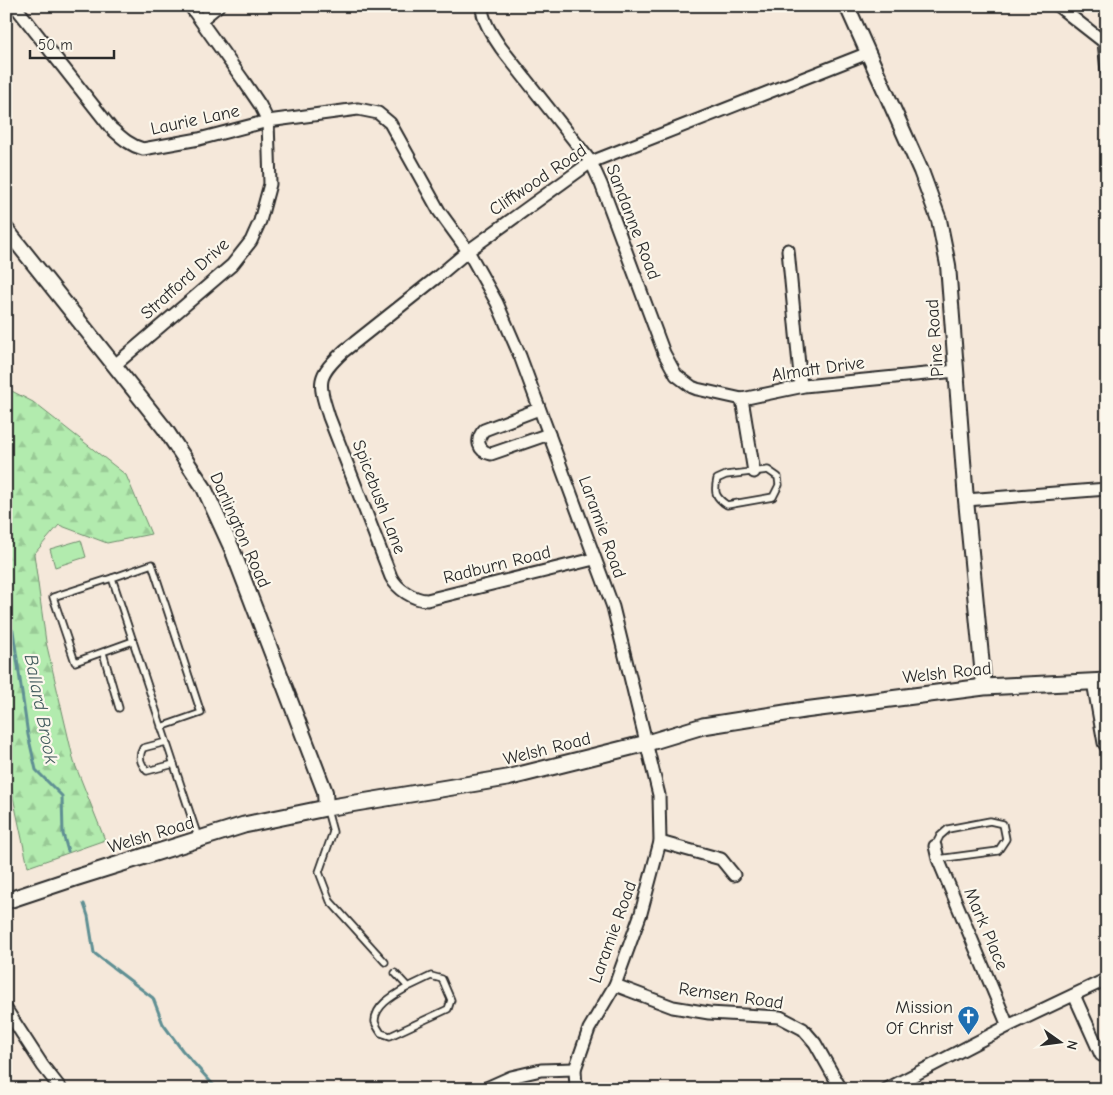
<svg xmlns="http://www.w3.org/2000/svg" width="1113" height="1095" font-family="'Comic Neue',sans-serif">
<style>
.grass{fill:#b2ebae;stroke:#6e8b6c}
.forest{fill:url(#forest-firs);stroke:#6e8b6c}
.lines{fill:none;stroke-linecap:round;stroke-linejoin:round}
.stream{stroke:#5e8f93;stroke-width:3}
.service-casing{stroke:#2b2b2b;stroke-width:9}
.minor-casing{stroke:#2b2b2b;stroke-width:15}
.tertiary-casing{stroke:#2b2b2b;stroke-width:18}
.secondary-casing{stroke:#2b2b2b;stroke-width:19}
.service{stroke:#fbf7ec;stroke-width:5.5}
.minor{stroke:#fbf7ec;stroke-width:11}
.tertiary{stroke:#fbf7ec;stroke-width:14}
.secondary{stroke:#fbf7ec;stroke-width:15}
.labels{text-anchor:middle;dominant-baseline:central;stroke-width:4.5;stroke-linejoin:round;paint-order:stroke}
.street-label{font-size:18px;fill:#2b2b2b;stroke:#fbf7ec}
.poi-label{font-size:18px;fill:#2b2b2b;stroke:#fbf7ec;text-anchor:end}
.water-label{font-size:19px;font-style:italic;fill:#445d5f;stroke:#fbf7ec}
</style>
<defs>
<pattern id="forest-firs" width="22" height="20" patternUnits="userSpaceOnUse" patternTransform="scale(1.25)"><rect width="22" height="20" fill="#b2ebae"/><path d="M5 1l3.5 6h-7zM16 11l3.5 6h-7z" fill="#99ca96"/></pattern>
</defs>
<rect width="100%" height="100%" fill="#f5e8da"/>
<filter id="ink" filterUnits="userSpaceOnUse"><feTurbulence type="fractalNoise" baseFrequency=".02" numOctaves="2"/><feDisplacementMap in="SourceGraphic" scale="10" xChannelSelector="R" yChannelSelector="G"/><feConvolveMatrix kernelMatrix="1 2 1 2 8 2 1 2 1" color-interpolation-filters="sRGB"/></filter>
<g filter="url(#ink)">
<!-- grass -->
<path class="grass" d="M81,540L86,557L55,567L50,549Z"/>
<!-- forest -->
<path class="forest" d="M6,388L33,402L126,475L151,534L107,543L59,525L34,554L46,642L74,762L105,840L28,867L6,764Z"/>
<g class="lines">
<!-- stream -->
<g class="stream">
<path d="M6,625L13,631L28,735L36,770L62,796L63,834L68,851"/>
<path d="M84,904L88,916L94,953L153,998L163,1024L182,1050L217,1089"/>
</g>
<defs>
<g id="service">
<path d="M768,470L778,477L779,485L773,497L727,505C715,497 714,492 717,479L726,475Z"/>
<path d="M112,578L53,597L75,662L133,641"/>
<path d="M103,653L119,708"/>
<path d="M161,727L201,713L152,564L112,578L198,837"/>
<path d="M166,742L143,748C138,757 140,763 147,771L174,764"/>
<path d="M327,810L333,832L319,872L330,901L385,962"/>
<path d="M935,846L940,836L948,829L990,821L1003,824L1006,839L998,851L938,859"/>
<path d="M395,973L408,987L431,976L442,979L451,1000L448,1009L390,1036L381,1033C379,1030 376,1025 375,1022C374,1005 396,994 408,987"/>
</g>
<g id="minor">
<path d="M15,6L111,128C121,137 129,145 143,149L199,139L268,121L358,109L378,113L390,123L439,211L468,251L497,303L520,356L613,607L659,795L660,842L641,913L615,985L589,1029L575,1069L576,1089"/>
<path d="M482,6C482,21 493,36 501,48L591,162L601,184L664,353L676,375L692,387L697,389L742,399L804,386L956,371"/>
<path d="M1058,6L1104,42L1107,71"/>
<path d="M201,20L218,6"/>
<path d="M788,250L801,386"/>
<path d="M115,365L232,265L251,241L255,232L260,221L270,184L268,121L260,105L243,80L190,6"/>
<path d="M742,399L754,472"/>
<path d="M539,409L484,430C475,440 478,451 491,454L549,434"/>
<path d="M966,500L1107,489"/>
<path d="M594,559L427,600C414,600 397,589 391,577L329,417C318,382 316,377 344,351L436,278L468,251L591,162L868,53"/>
<path d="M1093,682L1104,743L1107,748"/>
<path d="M660,842L721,859L734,875"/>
<path d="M935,846L938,859L1008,1026"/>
<path d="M615,985L673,1007L709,1013L780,1017L803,1029L815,1043L841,1089"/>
<path d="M1074,995L1101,1055"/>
<path d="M6,1009L43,1066L61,1089"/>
<path d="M484,1089L511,1077L541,1070L575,1069"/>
<path d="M887,1089L1008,1026L1107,979"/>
</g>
<g id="tertiary">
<path d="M847,6L921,171L939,220L948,265L966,500L984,687"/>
<path d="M6,229L165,429L204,488L232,549L325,792L326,808"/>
</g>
<path id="secondary" d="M6,901L75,878L244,825L326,808L507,778L647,743L703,726L804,710L984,687L1107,681"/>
</defs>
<!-- service casing -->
<use href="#service" class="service-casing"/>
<!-- minor casing -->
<use href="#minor" class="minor-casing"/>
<!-- tertiary casing -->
<use href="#tertiary" class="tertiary-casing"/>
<!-- secondary casing -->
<use href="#secondary" class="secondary-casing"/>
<!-- service -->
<use href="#service" class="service"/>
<!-- minor -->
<use href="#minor" class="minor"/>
<!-- tertiary -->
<use href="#tertiary" class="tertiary"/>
<!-- secondary -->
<use href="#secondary" class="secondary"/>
</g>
</g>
<!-- icons -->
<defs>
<symbol id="church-pin" viewBox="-11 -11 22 30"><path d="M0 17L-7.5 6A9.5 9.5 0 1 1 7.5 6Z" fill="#1f6fb2" stroke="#fbf7ec"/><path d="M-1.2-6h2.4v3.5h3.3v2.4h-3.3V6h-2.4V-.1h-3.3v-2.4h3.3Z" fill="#fff"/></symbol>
</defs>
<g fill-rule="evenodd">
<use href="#church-pin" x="956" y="1004" width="25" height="34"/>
</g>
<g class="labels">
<!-- street labels -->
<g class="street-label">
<text transform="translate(195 120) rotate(-12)">Laurie Lane</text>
<text transform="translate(538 180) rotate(-34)">Cliffwood Road</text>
<text transform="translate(633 222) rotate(69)">Sandanne Road</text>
<text transform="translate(185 279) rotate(-42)">Stratford Drive</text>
<text transform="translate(935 338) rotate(-94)">Pine Road</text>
<text transform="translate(818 369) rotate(-8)">Almatt Drive</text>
<text transform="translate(379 497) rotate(69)">Spicebush Lane</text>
<text transform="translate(602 527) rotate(70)">Laramie Road</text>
<text transform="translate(240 530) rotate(66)">Darlington Road</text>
<text transform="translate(497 565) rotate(-14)">Radburn Road</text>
<text transform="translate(947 673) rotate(-6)">Welsh Road</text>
<text transform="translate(547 749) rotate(-14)">Welsh Road</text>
<text transform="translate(151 835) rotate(-17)">Welsh Road</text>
<text transform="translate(986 929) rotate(67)">Mark Place</text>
<text transform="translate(613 932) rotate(-70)">Laramie Road</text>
<text transform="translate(731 996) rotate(8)">Remsen Road</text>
</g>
<!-- poi labels -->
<g class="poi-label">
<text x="953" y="1007">Mission<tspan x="953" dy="21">Of Christ</tspan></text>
</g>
<!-- water labels -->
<g class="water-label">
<text transform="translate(41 709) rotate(79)">Ballard Brook</text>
</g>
</g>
<!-- margin -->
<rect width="1113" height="1095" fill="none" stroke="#fbf7ec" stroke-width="25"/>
<rect x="12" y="12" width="1088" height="1070" fill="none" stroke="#2b2b2b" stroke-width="2" filter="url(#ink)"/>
<!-- north arrow -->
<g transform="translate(1060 1042) rotate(104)" stroke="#fbf7ec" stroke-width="4" paint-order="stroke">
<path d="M0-4L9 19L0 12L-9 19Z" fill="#2b2b2b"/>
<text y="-8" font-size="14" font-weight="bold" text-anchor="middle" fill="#2b2b2b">N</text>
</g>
<!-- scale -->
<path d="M30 50v8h84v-8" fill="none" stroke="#2b2b2b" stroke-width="2.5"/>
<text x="38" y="50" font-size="15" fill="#2b2b2b" stroke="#fbf7ec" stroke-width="4" paint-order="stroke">50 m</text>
</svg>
